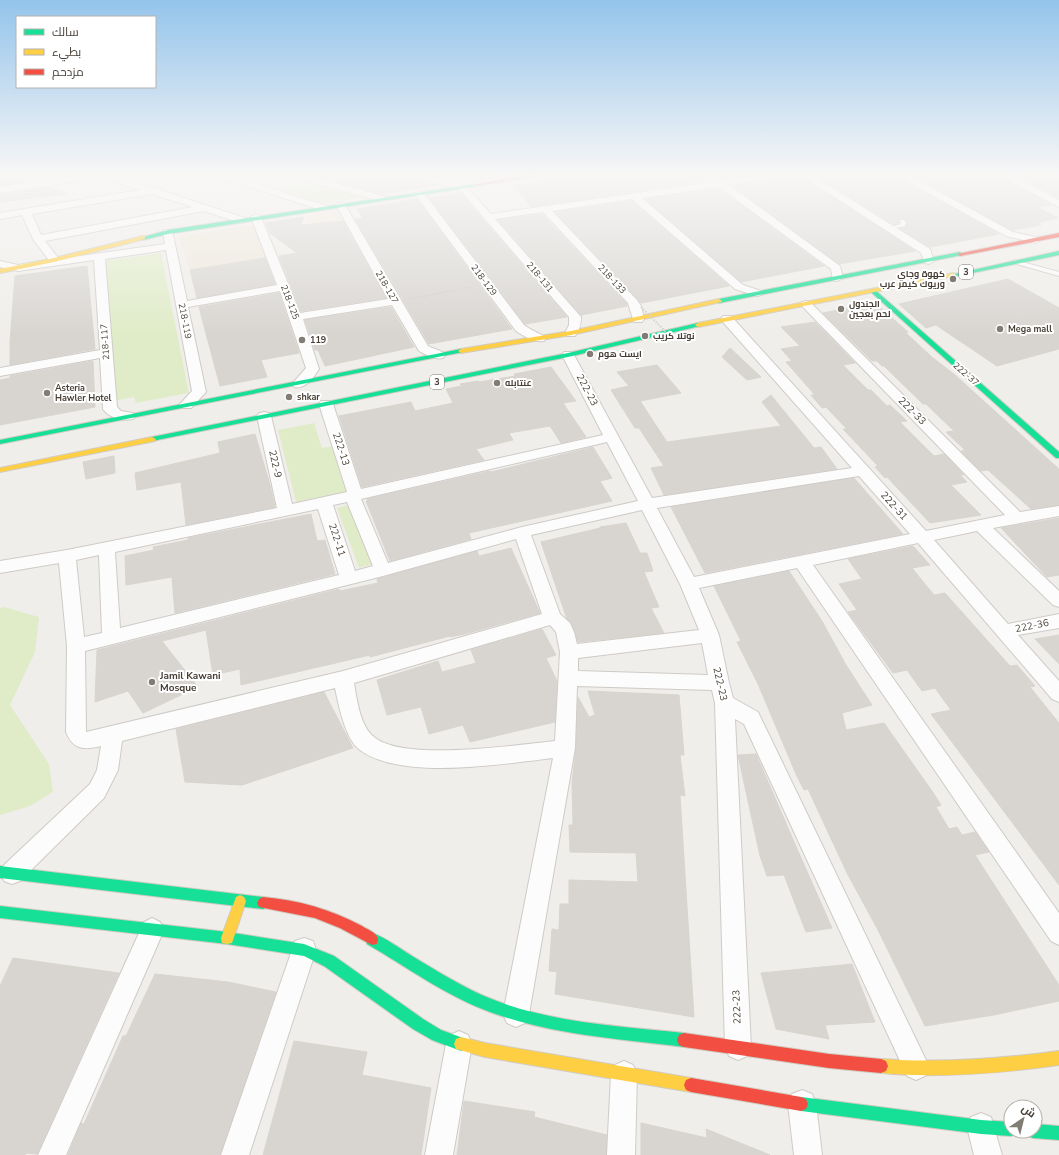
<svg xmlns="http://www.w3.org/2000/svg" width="1059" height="1155" font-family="'Nunito Sans',Cairo,sans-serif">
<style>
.commercial{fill:#f4e8dc}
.education{fill:#eee8db}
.green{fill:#e0ecc8}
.building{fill:#d8d5d1;stroke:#d8d5cf}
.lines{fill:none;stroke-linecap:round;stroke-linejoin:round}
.lane-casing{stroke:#cecbc7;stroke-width:2}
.street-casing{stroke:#cecbc7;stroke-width:2}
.fast-casing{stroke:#d0cbc0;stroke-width:2}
.slow-casing{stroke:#d0cbc0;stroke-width:2}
.jam-casing{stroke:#d0cbc0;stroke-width:2}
.path-far1{stroke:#d1ceca;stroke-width:1.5;stroke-dasharray:1 1;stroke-linecap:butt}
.path{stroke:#d1ceca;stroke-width:2;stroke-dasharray:1.5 1.5;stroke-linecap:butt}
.lane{fill:#fdfcfc;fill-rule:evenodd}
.street{fill:#fdfcfc;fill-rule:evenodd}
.fast{fill:#16e098;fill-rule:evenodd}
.slow{fill:#ffcf43;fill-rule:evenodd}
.jam{fill:#f24e42;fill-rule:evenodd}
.path-bridge{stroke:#d1ceca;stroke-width:2;stroke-dasharray:1.5 1.5;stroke-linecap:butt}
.poi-dot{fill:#827c74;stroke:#fff;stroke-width:1.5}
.labels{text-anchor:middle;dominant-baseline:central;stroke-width:4;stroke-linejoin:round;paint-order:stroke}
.shield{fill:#fff;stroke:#7e7972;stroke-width:1}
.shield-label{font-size:9px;font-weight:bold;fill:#473f35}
.far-poi-label{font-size:9px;font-weight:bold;fill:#473f35;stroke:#fff;text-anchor:start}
.far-street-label{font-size:9px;fill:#473f35;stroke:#fff}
.street-label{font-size:10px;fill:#473f35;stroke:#fff}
.poi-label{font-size:10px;font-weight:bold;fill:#473f35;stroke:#fff;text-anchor:start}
</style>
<rect width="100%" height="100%" fill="#f0eeea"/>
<!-- commercial -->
<path class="commercial" d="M341,210L347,221L313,225L305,215Z"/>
<!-- education -->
<path class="education" d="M252,225L268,258L190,270L179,236Z"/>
<!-- green -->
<g class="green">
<path d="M435,174H498L502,177L456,184L428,179Z"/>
<path d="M299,179L363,197L326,204L282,190Z"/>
<path d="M161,253L189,393L136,403L134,397L109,402L104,261Z"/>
<path d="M314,423L322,448L334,446L349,491L296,502L278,430Z"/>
<path d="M349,505L372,564L359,568L337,508Z"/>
<path d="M4,607L39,617L35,652L10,705L49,764L53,792L30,806L0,815V608Z"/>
</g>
<!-- building -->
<g class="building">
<path d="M0,174H18L33,181L0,185Z"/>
<path d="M321,174H407L420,179L418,180L437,185L381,194L320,177Z"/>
<path d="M555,174H577L585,176L598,174H748L532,207L514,186L536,183L534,182L548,179Z"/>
<path d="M780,174H798L915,251L839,264L733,186L775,178Z"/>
<path d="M813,174H893L999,234L930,247L900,229L906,226L907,222L905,219H899V223L894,225Z"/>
<path d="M910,174H996L1051,205L1037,207L1058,218L1037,223L1041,225L1012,230Z"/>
<path d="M1013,174H1059V198Z"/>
<path d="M49,187L67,194L0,202V194Z"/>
<path d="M719,189L824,266L741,282L645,199Z"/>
<path d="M460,193L567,317L525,324L429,198Z"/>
<path d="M417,199L512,329L429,344L355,219L363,218L357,209Z"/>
<path d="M632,201L729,286L641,303L555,212Z"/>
<path d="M542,214L627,304V306L581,315L498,220Z"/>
<path d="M304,217L300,225L343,221L386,298L301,311L279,256L297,253L270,233L266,223Z"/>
<path d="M265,258L275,284L197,298L190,270Z"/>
<path d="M87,266L95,349L10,365V342L15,276Z"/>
<path d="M1008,279L1059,308V349L997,366L936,325L926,328L899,304Z"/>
<path d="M279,293L299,353L261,360L267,377L220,386L199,307Z"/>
<path d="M872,303L879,308H881L908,332L906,333L933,358L955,375L1059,469V505L1031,509L988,470L981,471L961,451L965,450L946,432L954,431L926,404H923L884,366H882L877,361H872L823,313Z"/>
<path d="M391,307L414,347L325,366L318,350H315L305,320Z"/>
<path d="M815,322L855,363L843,365L868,390H871L887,406L890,405L907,421L900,422L934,456L944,454L964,475H960L967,482L951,485L981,515L930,523L887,477L885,478L875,467L878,466L843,429H847L826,407L822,408L811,395H815L786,362L792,361L781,349L800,346L781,327Z"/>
<path d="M730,348L761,377L747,380L722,357Z"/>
<path d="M93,361L95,407L0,425V380L10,378V376Z"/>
<path d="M657,365L681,393L640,401L667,442L781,426L762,402L771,395L814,448L821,447L837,469L664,495L651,468L664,466L639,428H635L611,390L629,386L617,372Z"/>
<path d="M551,367L576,401L563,403L586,437L561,443L550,426L509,433L513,440L476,449L484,460L362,487L339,416L411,402L415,411L453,403L446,389L462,386L460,384L478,381L479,382L515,376L514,374Z"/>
<path d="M255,434L270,485L275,507L186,525L181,482L137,490L135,473L220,453L218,442Z"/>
<path d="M593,447L612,478L600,481L612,501L469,533L471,539L390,561L366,501H368L367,499L490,471L491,472L520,465Z"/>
<path d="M114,456L115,473L86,479L83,462Z"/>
<path d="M854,478L903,534L705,573L671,507Z"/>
<path d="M311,514L317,541L325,540L335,574L175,613L172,577L126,585L125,556L154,550L153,547L188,540V538Z"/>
<path d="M1059,518V575L1047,577L1001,528Z"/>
<path d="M626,523L640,553H647L653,571L644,572L659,607L651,608L664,633L578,642L571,622L567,619L541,542L600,528V527Z"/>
<path d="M913,546L930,565L912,568L934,595L945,593L1010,666L1017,665L1035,686L1030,687L1059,723V885L931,714L951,710L935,688L922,691L907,670L893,673L848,612L857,610L839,584L862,579L848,559Z"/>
<path d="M511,548L540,613L465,634L450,637V636L370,657V655L241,685L240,669L213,675L206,630L162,641L198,687L143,713L128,691L95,702L97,650L339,589L340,591L378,583L377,579L477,551L479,556Z"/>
<path d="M789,571L822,621L846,665L872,705L842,713L846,730L884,723L932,791L941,805L936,807L949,829L957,827L962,835L975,832L989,852L975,855L1059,985V1001L994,1015L925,1026L878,930L847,873L808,789L804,790L796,774L758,684L737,642L741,641L714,586Z"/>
<path d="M542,629L556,655L546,658L557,681L555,722L470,742L463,725L429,734L421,707L387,715L377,680L438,661L442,672L476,663L471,650Z"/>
<path d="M1059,635V664L1035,639Z"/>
<path d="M588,691L679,695L684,755H680L685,796L680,795L694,1017L555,994L557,972L549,971L552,929L559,930L560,904H569V880L638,882L636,853L570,852L569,825H573L572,782L576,748L578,697L589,717L595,715Z"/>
<path d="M324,692L353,748L242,785L185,782L176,729Z"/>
<path d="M756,754L798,851L832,928L806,932L784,875L767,876L760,856L738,755Z"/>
<path d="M13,958L119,973L37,1154L26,1153L25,1155H0V986Z"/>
<path d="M852,964L875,1022L825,1025L829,1039L776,1029L761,973Z"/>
<path d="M155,974L228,982L276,992L220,1155H68L81,1123L84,1124L123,1036H126Z"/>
<path d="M294,1041L367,1052L362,1075L431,1088L421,1155H263Z"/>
<path d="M464,1101L535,1112L534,1117L607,1135L606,1155H457Z"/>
<path d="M641,1123L707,1138L706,1129L770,1155H641Z"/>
</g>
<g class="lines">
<defs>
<g id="lane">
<path d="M900,220H904L906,222L905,226L890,229L888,228L901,224Z"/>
<path d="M1015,260L1059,272V276L1013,263V261Z"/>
</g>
<g id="street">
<path d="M87,174H111L245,218L246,220L241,223L204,211L45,241L59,259L165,244L163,232L164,230H172L187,301L277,285L251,217L256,214L261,217L300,313L388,299L336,205L338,203H344L428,346C433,349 442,350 445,355L443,358C435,360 426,355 419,351L392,305L303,319L319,369C314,377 305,390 294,387L292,384L306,368L280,291L188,307L206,392L191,408H181L179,405L192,391L166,250L105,259L117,407L121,411L133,413L135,416L133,419C123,421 109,418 103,409L100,358L0,376V368L100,350L94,260L18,271L0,267V261L18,265L49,260L33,239L22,215L0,219V213L140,190L102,177L0,193V187ZM152,194L193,207L41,235L32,214Z"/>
<path d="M209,174H224L327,206L329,208L327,210H321Z"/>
<path d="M295,174H302L386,197L388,199L383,202L380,201L295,178L293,176Z"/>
<path d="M408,174H424L466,186L491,214L721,181L758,174H779L775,177L729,185L840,266L843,278L837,281L833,280L831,269L719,187L642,198L743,285L761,291L763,293L761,295L757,296L735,289L632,199L552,211L637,300L641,306L644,319L642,322H634L628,303L543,212L495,219L581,317C581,324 580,329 575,336H567L565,333L569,325V317L460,190Z"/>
<path d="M799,174H810L930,249L934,261L929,264L925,263L921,253Z"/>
<path d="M894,174H906L1013,232L1040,238L1041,240L1036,243L1006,236Z"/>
<path d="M997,174H1009L1059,200V207Z"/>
<path d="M420,191L423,192L524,325C530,330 542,334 546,338L544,341C534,343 524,336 516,331L415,194Z"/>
<path d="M806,301L810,302L1020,512L1059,506V516L993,528L1059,591V607L1053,605L977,531L934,540L1008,624L1059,614V628L1018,635L1059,681V702L1052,699L918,543L813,565L1059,913V945L1051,941L797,568L699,588L719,635L729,683L733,698L758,712L925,1058L929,1067L925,1076L916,1080L907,1076L744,724L735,719L751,1047L747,1056L738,1060L729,1056L725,1047L715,703L712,690L577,686L575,748L529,1014L525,1023L516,1027L507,1023L503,1014L553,758C503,764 402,781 360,750C345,739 339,706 335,688L122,741L118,770L104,798L20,881L12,884L4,881L1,873L4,865L90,784L97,770L101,746C84,750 73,750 66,732L67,646L59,563L0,573V561L67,550L277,508L257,416L259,413L264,412L269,413L271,416L292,504L347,492L319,404L321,401H331L333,404L361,489L603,435L562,355L564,352H572L574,355L652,498L852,468L723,322L721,319L723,316H731L926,531L1005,515L802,306L800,304L802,302ZM607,442L638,501L522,527L388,563L361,499ZM859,476L910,534L694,577L657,508ZM347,502L373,566L355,571L333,505ZM318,509L339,575L120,628L115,552ZM642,510L680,584L699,630L577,644L574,632L570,623L560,614L531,535ZM516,539L542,614L343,671L86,732L85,651L383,576ZM99,555L102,633L84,637L76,560ZM550,625L556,632L560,652L555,741C517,745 403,762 374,737C360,726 357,700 354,683ZM702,643L708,675L578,671V658Z"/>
<path d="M152,918L160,922L164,930L66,1155H38L144,922Z"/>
<path d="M304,938L313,941L316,950L249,1155H221L292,950L295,941Z"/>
<path d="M459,1031L468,1035L472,1044L453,1155H425L446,1044L450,1035Z"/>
<path d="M624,1061L633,1065L637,1074L635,1155H607L611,1074L615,1065Z"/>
<path d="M802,1090L812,1094L816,1104L822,1155H794L788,1104L792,1094Z"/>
<path d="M981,1113L991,1117L1002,1155H974L967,1127L971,1117Z"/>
</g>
<g id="fast">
<path d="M476,184L478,185V186L168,234L143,240L140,238L168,230Z"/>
<path d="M1059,251V255L953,277L950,275Z"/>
<path d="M960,252L963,254L962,255L719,303L716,301L719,299Z"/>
<path d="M871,290H875L1059,452V458H1056L871,292Z"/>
<path d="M698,323L701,325L700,326L568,357L152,441L148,439L152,437L568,353Z"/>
<path d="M461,349L464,351L463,352L0,444V440Z"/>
<path d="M0,866L263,897L267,899L269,903L267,907L263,909L0,878Z"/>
<path d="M0,906L227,932L304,944L334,956L423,1019L441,1030L466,1039L468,1044L466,1049L461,1051L432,1040L413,1029L324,966L304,956L227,944L0,918Z"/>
<path d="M372,933C386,938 399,948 412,956C437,971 462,987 489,998C550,1023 619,1026 684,1033L689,1035L691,1040L689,1045L684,1047C619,1039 552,1035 490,1012C446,996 407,967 367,944L366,939L367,934Z"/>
<path d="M801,1097L981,1120L1011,1122V1131H1018L1016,1134L1011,1136L981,1134L801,1111L796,1109L794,1104L796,1099Z"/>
<path d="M1035,1124L1059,1126V1140L1033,1138L1028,1136L1026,1131H1035Z"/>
</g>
<g id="slow">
<path d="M143,236L145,237V239L54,262L0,273V269L54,258Z"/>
<path d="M953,273L955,274V276L698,327L695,325L698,323Z"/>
<path d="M719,299L722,301L721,302L571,335L461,353L458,351L461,349L571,331Z"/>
<path d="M152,437L156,439L155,441L0,472V468Z"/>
<path d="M240,895L244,897L246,901L232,943L227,944L222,943L221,938L236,897Z"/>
<path d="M461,1037L485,1043L691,1078L696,1080L698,1085L696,1090L691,1092L485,1057L456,1049L454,1044L456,1039Z"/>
<path d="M1059,1051V1065C1010,1072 962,1076 912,1075C901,1074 887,1075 876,1071L874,1066L876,1061L881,1059C941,1063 1000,1059 1059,1051Z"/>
</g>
<g id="jam">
<path d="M536,174H550L476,186L474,185Z"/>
<path d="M1059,233V237L960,256L957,254Z"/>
<path d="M263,897C298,900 330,909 362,926C368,930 376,932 378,939L377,944L372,945L340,928L315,918L259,907L257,903L259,899Z"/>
<path d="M684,1033L829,1054L881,1059L886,1061L888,1066L886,1071L881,1073L829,1068L684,1047L679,1045L677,1040L679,1035Z"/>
<path d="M691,1078L801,1097L806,1099L808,1104L806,1109L801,1111L691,1092L686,1090L684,1085L686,1080Z"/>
</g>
</defs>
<!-- lane casing -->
<use href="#lane" class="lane-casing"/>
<!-- street casing -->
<use href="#street" class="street-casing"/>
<!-- fast casing -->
<use href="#fast" class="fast-casing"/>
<!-- slow casing -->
<use href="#slow" class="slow-casing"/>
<!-- jam casing -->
<use href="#jam" class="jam-casing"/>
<!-- path-far1 -->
<path class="path-far1" d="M440,293L473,287"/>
<!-- path -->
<path class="path" d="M409,299L446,292"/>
<!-- lane -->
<use href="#lane" class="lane"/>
<!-- street -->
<use href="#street" class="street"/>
<!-- fast -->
<use href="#fast" class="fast"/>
<!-- slow -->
<use href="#slow" class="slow"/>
<!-- jam -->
<use href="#jam" class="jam"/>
<!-- path-bridge -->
<path class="path-bridge" d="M641,307L674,340"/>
</g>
<!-- sky -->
<linearGradient id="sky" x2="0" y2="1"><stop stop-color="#94c4eb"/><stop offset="0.52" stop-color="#f8f7f6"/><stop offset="1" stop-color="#f8f7f6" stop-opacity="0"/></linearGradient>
<rect width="1059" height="336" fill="url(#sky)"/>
<!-- markers -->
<g class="poi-dot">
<circle cx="953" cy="279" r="4"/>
<circle cx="841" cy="309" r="4"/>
<circle cx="1000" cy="329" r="4"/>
<circle cx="645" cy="336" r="4"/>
<circle cx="302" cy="340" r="4"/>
<circle cx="590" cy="354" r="4"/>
<circle cx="497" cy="383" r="4"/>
<circle cx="47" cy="393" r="4"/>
<circle cx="289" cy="397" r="4"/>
<circle cx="152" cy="682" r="4"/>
</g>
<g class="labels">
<!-- shield labels -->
<g class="shield">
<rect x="959" y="265" width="14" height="14" rx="3"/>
<rect x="430" y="375" width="14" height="14" rx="3"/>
</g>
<g class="shield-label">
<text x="966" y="272">3</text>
<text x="437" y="382">3</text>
</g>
<!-- far-poi labels -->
<g class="far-poi-label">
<text x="945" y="274" text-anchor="end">كهوة وجاي<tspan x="945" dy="10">وريوك كيمر عرب</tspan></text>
<text x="849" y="304">الجندول<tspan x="849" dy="10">لحم بعجين</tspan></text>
<text x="1008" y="329">Mega mall</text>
<text x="653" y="336">نوتلا كريب</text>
<text x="310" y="340">119</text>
<text x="598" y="354">ايست هوم</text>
<text x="505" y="383">عنتابله</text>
<text x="55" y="388">Asteria<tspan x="55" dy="10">Hawler Hotel</tspan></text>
<text x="297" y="397">shkar</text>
</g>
<!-- far-street labels -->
<g class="far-street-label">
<text transform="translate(540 277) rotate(50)">218-131</text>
<text transform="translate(612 279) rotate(47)">218-133</text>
<text transform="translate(484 280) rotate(53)">218-129</text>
<text transform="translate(387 287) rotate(60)">218-127</text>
<text transform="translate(290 302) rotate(69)">218-125</text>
<text transform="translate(185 321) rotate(79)">218-119</text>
<text transform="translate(105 342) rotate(-94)">218-117</text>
<text transform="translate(966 374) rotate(41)">222-37</text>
</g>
<!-- street labels -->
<g class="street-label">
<text transform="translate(587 390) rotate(62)">222-23</text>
<text transform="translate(912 411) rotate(45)">222-33</text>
<text transform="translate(341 449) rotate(72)">222-13</text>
<text transform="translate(275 464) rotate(77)">222-9</text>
<text transform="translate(894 506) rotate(48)">222-31</text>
<text transform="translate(337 540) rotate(72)">222-11</text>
<text transform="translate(1032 626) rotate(-11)">222-36</text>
<text transform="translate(720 684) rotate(77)">222-23</text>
<text transform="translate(737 1007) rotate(-92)">222-23</text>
</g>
<!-- poi labels -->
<g class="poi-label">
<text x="160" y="676">Jamil Kawani<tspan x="160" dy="12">Mosque</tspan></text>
</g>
</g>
<!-- legend -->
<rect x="16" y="16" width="140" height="72" fill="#ffffff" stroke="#b5b2ae"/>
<rect x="24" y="29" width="20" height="6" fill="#16e098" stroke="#b5b2ae"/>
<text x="52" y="36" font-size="12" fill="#473f35">سالك</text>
<rect x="24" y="49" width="20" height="6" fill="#ffcf43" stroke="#b5b2ae"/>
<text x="52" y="56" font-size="12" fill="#473f35">بطيء</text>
<rect x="24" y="69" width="20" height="6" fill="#f24e42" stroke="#b5b2ae"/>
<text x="52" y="76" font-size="12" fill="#473f35">مزدحم</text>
<!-- north arrow -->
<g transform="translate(1023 1119) rotate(35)"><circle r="19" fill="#ffffff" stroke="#b5b2ae"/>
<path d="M0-3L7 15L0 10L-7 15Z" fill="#827c74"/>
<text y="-6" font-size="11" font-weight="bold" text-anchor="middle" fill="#473f35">ش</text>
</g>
</svg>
